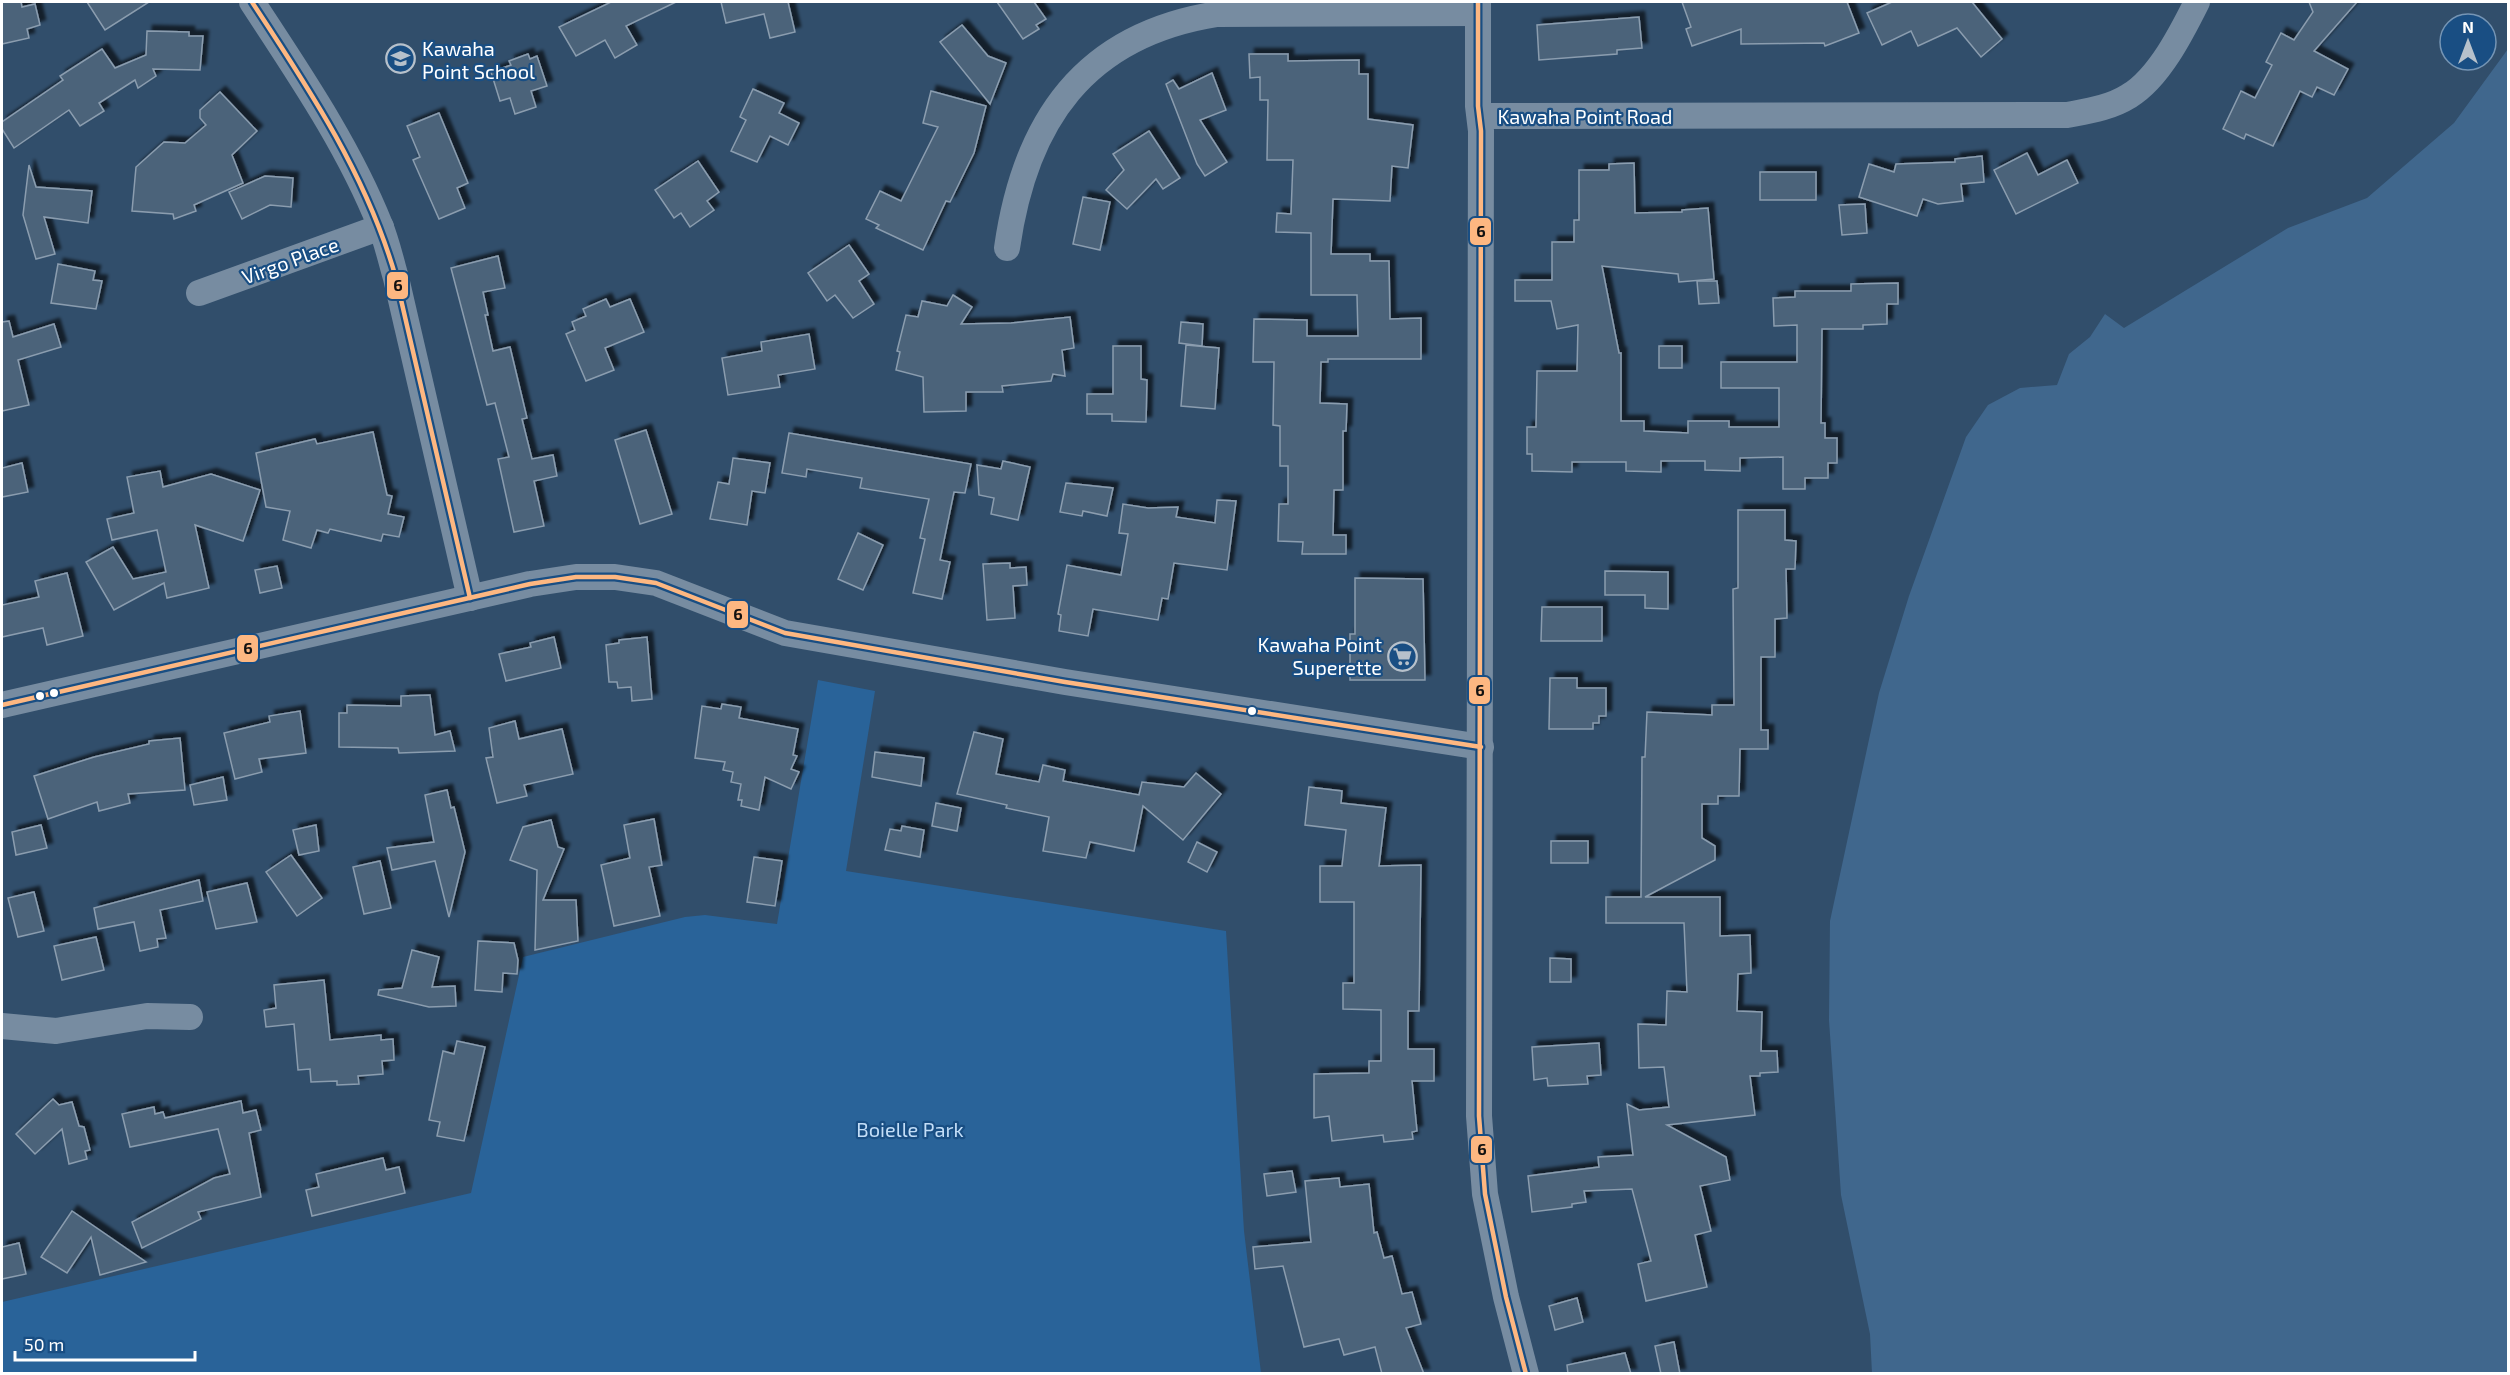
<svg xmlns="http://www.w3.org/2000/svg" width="2510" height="1375" font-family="'Exo 2',sans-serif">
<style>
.green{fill:#296399}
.water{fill:#40678d}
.building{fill:#4b637a;stroke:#8b9daf;stroke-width:1.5;filter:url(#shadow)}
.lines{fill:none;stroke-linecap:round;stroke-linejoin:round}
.minor{stroke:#778ca1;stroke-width:26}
.bus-1-casing{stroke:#194e83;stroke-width:9}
.bus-1{stroke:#fdb781;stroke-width:4.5}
.bus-dot{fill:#fff;stroke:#194e83;stroke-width:2}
.labels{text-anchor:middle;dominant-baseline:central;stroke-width:4.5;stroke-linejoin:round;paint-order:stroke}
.poi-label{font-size:20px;fill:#fff;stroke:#194e83;text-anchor:start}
.street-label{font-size:20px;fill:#fff;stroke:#194e83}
.park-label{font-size:20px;fill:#c3def8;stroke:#194e83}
.line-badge{stroke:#194e83;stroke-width:2}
.pale-badge-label{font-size:16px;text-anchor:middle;font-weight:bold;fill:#111}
</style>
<defs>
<filter id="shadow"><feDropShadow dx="5.5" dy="-5.5" stdDeviation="1.5" flood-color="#0009"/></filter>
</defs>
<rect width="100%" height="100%" fill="#314e6b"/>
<!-- green -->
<path class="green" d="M818,680L875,691L846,871L1226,931L1244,1231L1261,1373H2V1302L471,1193L523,957L685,917L705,915L777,924Z"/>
<!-- water -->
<path class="water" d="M2508,49V1373H1872L1870,1334L1841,1195L1829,1020L1830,921L1879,693L1909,596L1966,437L1988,405L2020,388L2057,385L2069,354L2090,337L2105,314L2124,328L2288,228L2367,198L2454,123Z"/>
<!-- building -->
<g class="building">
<path d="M2,2H21L22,7L35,4L40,25L27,29L29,38L2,44Z"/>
<path d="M87,2H149L105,30Z"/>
<path d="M611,2H676L626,26L637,45L615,58L605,40L576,56L559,27Z"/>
<path d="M721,2H788L795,32L770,38L764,14L726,23Z"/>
<path d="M997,2H1034L1046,19L1036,25L1039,29L1023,39Z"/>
<path d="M1682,2H1847L1859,33L1825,46L1824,43L1741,44V29L1692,46L1686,29L1691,27Z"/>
<path d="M1892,2H1972L2002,39L1981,57L1957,28L1918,46L1911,31L1882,45L1867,13Z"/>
<path d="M2309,2H2357L2314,51L2348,69L2334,95L2317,87L2312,97L2300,91L2273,146L2246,134L2244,139L2223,129L2241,91L2255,98L2272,65L2266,62L2281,33L2294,40L2313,12Z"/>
<path d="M1639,17L1642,48L1617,50V54L1539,60L1537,25Z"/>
<path d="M962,25L988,56L1006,63L990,104L940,42Z"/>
<path d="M147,31L189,32V36H203L200,70L153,69L156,76L138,88L135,80L99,103L104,111L80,126L69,110L14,148L2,129V122L63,80L60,76L102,49L115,68L146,55Z"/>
<path d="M528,54L530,59L537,56L547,86L531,91L536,107L515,114L510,98L500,101L491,72L511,65L509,61Z"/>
<path d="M1249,54H1288V61L1359,60V74H1368V119L1413,125L1408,168L1392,166L1390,201L1333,199L1331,254H1370V261H1389L1390,319L1421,318V359H1328V362H1321L1320,403L1347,404L1346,431H1343V490H1334L1333,535H1346V554H1302L1303,542L1278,541L1279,504H1288V466H1280V426L1273,425L1274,362H1253L1254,319L1307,320V336H1358L1357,295H1311V233L1276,232L1277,213L1291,214L1293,160H1267L1268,100H1260V77L1250,78Z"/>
<path d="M1212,73L1226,110L1200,120L1227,162L1205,176L1197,164L1166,84L1173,80L1179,89Z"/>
<path d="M753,89L784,103L779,113L799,123L788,145L770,136L757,162L731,151L746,120L740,117Z"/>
<path d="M931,91L986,106L974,153L950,202L946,201L923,250L876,228L879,225L866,219L880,191L901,201L938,127L923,123Z"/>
<path d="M220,92L257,131L232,155L243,183L194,205L196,211L174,219L173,214L132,211L136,167L164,142L185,143L206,125L200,118V110Z"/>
<path d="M439,113L468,183L457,188L465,208L439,219L413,160L420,157L407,126Z"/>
<path d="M1149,131L1180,178L1163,189L1156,179L1127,209L1106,190L1124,170L1113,154Z"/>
<path d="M2027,153L2038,175L2067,160L2078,183L2016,214L1994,170Z"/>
<path d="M1982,156L1984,182L1961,184L1963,201L1938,204L1923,199L1917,216L1859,197L1869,164L1894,172L1896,164L1955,162V159Z"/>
<path d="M698,161L719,192L707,201L714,210L690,227L681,213L674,218L655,190Z"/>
<path d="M1634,163L1635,213L1682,212V210L1708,208L1714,279L1679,282L1678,274L1602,266L1619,353H1621V421H1644V431L1688,433V421H1729V427H1779V388H1721V362H1797V325L1774,326L1773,298L1795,297V291H1851V284L1898,283V304H1887V324L1863,325V329H1822L1821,423H1825V438H1837V463H1828V478H1805V489H1783V457L1740,458V471L1705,470V461H1661V472L1626,471V462H1572V472L1532,471V454H1527V427H1536L1537,371H1577L1578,325L1557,329L1551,301H1515V280H1552V242H1574V220H1579V170H1609V164Z"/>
<path d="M29,165L36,187L92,191L88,223L44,217L55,254L36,259L23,215Z"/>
<rect x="1760" y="172" width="56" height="28"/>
<path d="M265,176L293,178L291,207L270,205L242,219L229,192Z"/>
<path d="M1083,197L1110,202L1100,250L1073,244Z"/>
<path d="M1865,204L1867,233L1842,235L1839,205Z"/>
<path d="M849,245L869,274L859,281L874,304L853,318L835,295L827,301L808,273Z"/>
<path d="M498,256L505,288L483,292L488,315H485L493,351L510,347L527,418L522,419L532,459L553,455L557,476L534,481L544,526L514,532L498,459L509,457L495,403L487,405L451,268Z"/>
<path d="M58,264L95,271L93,280L102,281L96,309L51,303Z"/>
<path d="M1697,281H1717L1719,303L1699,304Z"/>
<path d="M953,295L972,307L961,324L1011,323L1070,317L1074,348L1062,350L1065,376L1053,374L1051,381L1002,386L1003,392H966V411L924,412L923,377L896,370L900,352L897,351L906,315L918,317L922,301L947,306Z"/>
<path d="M606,299L610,307L630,299L644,332L605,348L614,370L586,381L566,334L575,330L572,322L586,316L583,309Z"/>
<path d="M9,321L13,337L54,324L61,347L18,360L29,405L2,411V322Z"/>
<path d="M1181,322L1203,324L1202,346L1179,343Z"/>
<path d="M809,334L815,369L778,375L780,387L728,395L722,358L762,351L761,342Z"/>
<path d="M1186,345L1219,348L1215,409L1181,406Z"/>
<path d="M1113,346H1141V379L1147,380L1146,422L1112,421V414H1087V394H1113Z"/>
<rect x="1659" y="346" width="23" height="22"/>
<path d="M646,430L672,514L640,524L615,440Z"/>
<path d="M373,432L387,495L392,496L388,514L404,517L399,537L383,534L381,541L330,529L328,533L317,530L311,548L283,540L290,511L266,507L256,453L315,439L317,444Z"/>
<path d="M789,433L971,464L965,493L954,492L940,560L950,562L942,599L913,593L925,539L920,538L929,499L860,488L862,478L807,469L806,477L782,473Z"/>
<path d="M733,458L770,463L765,493L752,491L747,525L710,519L718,482L729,484Z"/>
<path d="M1003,461L1030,467L1018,520L991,514L994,498L979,495L977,465L1001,469Z"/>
<path d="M22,463L28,492L2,497V468Z"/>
<path d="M160,471L163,487L211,474L260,490L243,541L195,525L209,588L167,598L164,583L114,610L86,562L113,547L133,579L166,572L157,530L112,540L107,519L134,513L127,477Z"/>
<path d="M1066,483L1113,488L1107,516L1083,511L1082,516L1060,512Z"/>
<path d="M1217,500L1236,501L1227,570L1174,563L1168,599L1162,598L1158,620L1093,609L1088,636L1059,631L1061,615L1058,614L1067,565L1121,575L1128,534L1119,533L1123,504L1148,508L1178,507L1176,517L1215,523Z"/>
<path d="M1738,510H1785V540L1796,541L1795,569H1786L1787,618L1775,619V657H1761V730H1768V749H1740L1739,796H1718V804H1702V838L1715,846V860L1645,897H1720V936L1750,935L1751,973L1738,974L1737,1011L1762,1012L1761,1051H1777L1778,1072L1760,1073V1076H1750L1755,1115L1667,1125L1726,1157L1730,1180L1700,1186L1711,1231L1695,1235L1707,1287L1646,1301L1638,1264L1651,1261L1632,1189L1584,1191L1586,1202L1572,1204V1207L1532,1212L1528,1176L1599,1167L1598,1157L1633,1155L1627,1104L1639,1110L1669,1107L1664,1067L1639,1068L1638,1024L1666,1025L1667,991L1687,992L1684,923H1606V897H1641L1642,757H1645L1647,712L1712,715V705H1734L1733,589L1738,588Z"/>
<path d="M858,533L883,545L863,590L838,579Z"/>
<path d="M1010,563V568L1026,567L1027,585L1013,586L1015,618L987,620L983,564Z"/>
<path d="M277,566L282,588L260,593L255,570Z"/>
<path d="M1605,571L1668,572V609L1645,608V595H1605Z"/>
<path d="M67,573L83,636L47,645L43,628L2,637V605L39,597L35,581Z"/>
<path d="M1355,578L1423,579L1425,680H1350V634H1355Z"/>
<path d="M1542,607H1602V641H1541Z"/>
<path d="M554,637L561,668L506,681L499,654L531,647L530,643Z"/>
<path d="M647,637L652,699L632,701L631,687L618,688L617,682H609L606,645L619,643V640Z"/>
<path d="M1550,678H1577V688H1606V716H1599V723H1593V729H1549Z"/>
<path d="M430,695L435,735L450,731L455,751L399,753L398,748L339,747V713H347V705L401,706V696Z"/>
<path d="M722,704L741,707L739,718L798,729L793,755L797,756L791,769L799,772L791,789L765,777L759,810L741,806L742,800H738L741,784L731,782L733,772L723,770L725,762L695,758L702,706L721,709Z"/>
<path d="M300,711L306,753L259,759L262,772L235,779L224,733L270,722L269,716Z"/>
<path d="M515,721L519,739L562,729L573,774L524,785L527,796L497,803L486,758L493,757L489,728Z"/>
<path d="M974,732L1003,739L996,774L1039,782L1043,765L1065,770L1063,781L1139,795L1142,782L1184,787L1196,773L1221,794L1183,840L1143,806L1134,851L1090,842L1086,858L1043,851L1049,817L1006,808L1007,805L957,794Z"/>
<path d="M180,738L185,790L128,794L130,803L99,811L97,802L48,819L34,776L94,757L149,744V741Z"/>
<path d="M875,752L924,758L921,786L872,777Z"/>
<path d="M223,777L227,800L194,805L190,785Z"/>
<path d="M1309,787L1342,791L1341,803L1386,808L1379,866L1421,865L1419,1011H1408V1049H1434V1081H1412L1417,1131L1412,1132L1413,1139L1384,1142L1383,1135L1332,1141L1329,1116L1314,1118V1074L1369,1073V1061H1381V1010L1343,1009V983H1354V902H1320V866H1342L1346,830L1305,825Z"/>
<path d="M447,790L451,808L454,807L465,852L449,917L435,861L392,870L387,848L434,842L425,795Z"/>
<path d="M936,803L961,808L957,831L932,826Z"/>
<path d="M654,819L662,865L649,867L660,916L614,926L601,865L630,858L624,825Z"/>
<path d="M551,820L558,847L564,849L543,900H576L578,941L535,950L537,870L510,860L523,827Z"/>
<path d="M41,825L47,848L16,855L12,832Z"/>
<path d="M316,825L319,851L299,855L293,830Z"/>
<path d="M902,826L924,830L920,857L885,850L890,829L901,831Z"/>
<rect x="1551" y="841" width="37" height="22"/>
<path d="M1197,842L1217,852L1207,872L1188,862Z"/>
<path d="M291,855L322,898L297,916L266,872Z"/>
<path d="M754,857L782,861L775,906L747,902Z"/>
<path d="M380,861L391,908L364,914L353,867Z"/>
<path d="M199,880L203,901L160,910L166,938L157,939L158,947L140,951L134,922L98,929L94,908Z"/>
<path d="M247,883L257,922L216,929L207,892Z"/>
<path d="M34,892L44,931L18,937L8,898Z"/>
<path d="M96,937L104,970L62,980L54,946Z"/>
<path d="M478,941L514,943L518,960L517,974L503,973L502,992L475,990Z"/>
<path d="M412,950L439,957L432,987L455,986L456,1006L429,1007L378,995L379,990L402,988Z"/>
<path d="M1550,958L1571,959V982H1550Z"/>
<path d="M324,980L330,1040L381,1035V1040L393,1039L394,1060L382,1061L383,1074L358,1076L359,1084L337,1085V1081L311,1082L310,1069L298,1070L294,1024L266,1027L264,1010L276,1008L274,985Z"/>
<path d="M457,1041L485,1047L464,1141L437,1136L440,1122L429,1120L443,1051L454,1054Z"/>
<path d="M1599,1043L1601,1075L1587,1076L1588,1084L1548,1086L1547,1078L1534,1080L1532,1047Z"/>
<path d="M53,1099L59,1105L72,1102L79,1126L84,1127L90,1150L85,1151L87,1159L69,1164L62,1129L35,1154L16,1134Z"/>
<path d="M241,1101L243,1113L256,1110L261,1130L249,1133L261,1197L198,1212L201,1219L142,1248L132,1222L214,1178L230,1174L218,1129L130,1147L122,1114L154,1107L155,1114L163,1112L165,1118Z"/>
<path d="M383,1158L386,1170L399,1167L405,1193L312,1216L306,1190L319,1187L316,1174Z"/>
<path d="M1292,1171L1296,1192L1267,1196L1264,1174Z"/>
<path d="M1339,1178L1340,1187L1369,1184L1374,1233L1377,1232L1384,1258L1392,1256L1402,1294L1412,1292L1421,1324L1406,1328L1424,1374H1382L1375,1347L1344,1355L1339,1339L1304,1347L1283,1266L1255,1269L1253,1247L1311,1242L1305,1181Z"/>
<path d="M72,1211L88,1222L146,1262L100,1275L91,1237L67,1273L41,1257Z"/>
<path d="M19,1243L26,1274L2,1279V1247Z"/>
<path d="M1577,1298L1583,1322L1555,1330L1549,1306Z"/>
<path d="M1674,1342L1680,1374H1661L1655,1346Z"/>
<path d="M1625,1353L1631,1374H1568L1567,1365Z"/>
</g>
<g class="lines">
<!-- minor -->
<g class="minor">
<path d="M252,2C299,74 348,145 380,225C387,242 391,261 396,278L470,598"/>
<path d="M1478,2V106L1481,131L1479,1116L1485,1194L1506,1297L1526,1374"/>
<path d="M1480,116L2067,115C2088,111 2110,108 2129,96C2159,78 2182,32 2197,2"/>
<path d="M1007,248C1025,121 1084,35 1217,14L1478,13"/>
<path d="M199,293L381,227"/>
<path d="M2,705L530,584L576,577H615L656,583L785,633L1065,682L1481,747"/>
<path d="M2,1026L56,1031L147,1016L190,1017"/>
</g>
<defs>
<g id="bus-1">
<path d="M252,2C310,90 367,176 396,278L470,598"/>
<path d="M1478,2V106L1481,131L1479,1116L1485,1194L1506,1297L1526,1374"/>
<path d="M2,705L530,584L576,577H615L656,583L785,633L1065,682L1481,747"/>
</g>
</defs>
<!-- bus-1 casing -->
<use href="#bus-1" class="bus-1-casing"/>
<!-- bus-1 -->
<use href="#bus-1" class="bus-1"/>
</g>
<!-- icons -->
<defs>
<symbol id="school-ring" viewBox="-11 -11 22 22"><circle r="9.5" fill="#194e83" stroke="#b7c1cb" stroke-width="1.5"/><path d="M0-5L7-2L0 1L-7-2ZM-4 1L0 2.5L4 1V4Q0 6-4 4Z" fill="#b7c1cb"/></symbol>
<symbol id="supermarket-ring" viewBox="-11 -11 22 22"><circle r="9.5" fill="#194e83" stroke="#b7c1cb" stroke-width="1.5"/><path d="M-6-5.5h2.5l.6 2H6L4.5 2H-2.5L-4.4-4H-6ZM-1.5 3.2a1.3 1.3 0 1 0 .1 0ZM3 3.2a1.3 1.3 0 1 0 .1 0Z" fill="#b7c1cb"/></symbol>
</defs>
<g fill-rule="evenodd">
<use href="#school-ring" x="384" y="42" width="33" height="33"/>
<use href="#supermarket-ring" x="1386" y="640" width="33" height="33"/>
</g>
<!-- markers -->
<g class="bus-dot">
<circle cx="54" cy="693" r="5"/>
<circle cx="40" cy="696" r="5"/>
<circle cx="1252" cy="711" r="5"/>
</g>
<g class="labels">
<!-- poi labels -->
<g class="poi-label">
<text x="422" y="48">Kawaha<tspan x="422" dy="23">Point School</tspan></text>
<text x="1382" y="644" text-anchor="end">Kawaha Point<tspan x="1382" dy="23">Superette</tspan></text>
</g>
<!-- street labels -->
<g class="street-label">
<text x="1585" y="116">Kawaha Point Road</text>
<text transform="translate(290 260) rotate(-20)">Virgo Place</text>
</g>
<!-- park labels -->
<g class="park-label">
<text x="910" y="1129">Boielle Park</text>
</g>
</g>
<g class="line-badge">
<rect x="1469" y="217" width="23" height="29" rx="6" fill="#fdb781"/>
<rect x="386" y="271" width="23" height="29" rx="6" fill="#fdb781"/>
<rect x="726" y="600" width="23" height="29" rx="6" fill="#fdb781"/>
<rect x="236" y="634" width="23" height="29" rx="6" fill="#fdb781"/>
<rect x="1468" y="676" width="23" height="29" rx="6" fill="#fdb781"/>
<rect x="1470" y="1135" width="23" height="29" rx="6" fill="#fdb781"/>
</g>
<g class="pale-badge-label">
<text x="1481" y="237">6</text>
<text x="398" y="291">6</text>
<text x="738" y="620">6</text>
<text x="248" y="654">6</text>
<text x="1480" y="696">6</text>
<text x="1482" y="1155">6</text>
</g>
<!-- border -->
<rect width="2510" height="1375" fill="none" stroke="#ffffff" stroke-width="6"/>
<!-- north arrow -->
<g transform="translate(2468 42)"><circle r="28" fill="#194e83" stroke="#7595b5" stroke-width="1.5"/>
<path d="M0-4.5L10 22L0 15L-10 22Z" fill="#b7c1cb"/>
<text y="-9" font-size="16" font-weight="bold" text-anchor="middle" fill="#ffffff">N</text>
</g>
<!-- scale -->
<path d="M15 1351v9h180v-9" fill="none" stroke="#ffffff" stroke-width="3"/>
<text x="24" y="1351" font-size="18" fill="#ffffff" stroke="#194e83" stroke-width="4.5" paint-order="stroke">50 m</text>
</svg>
